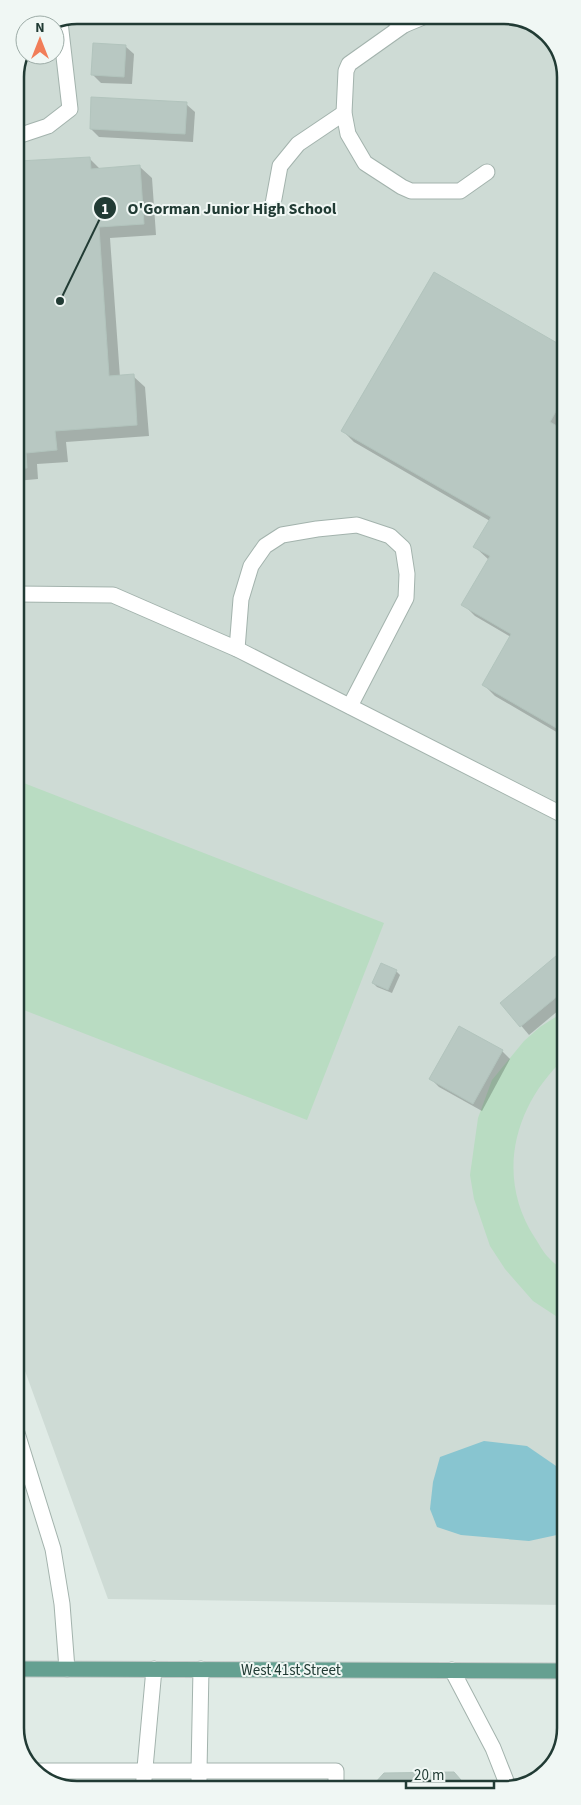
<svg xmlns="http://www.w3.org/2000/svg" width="581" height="1805" font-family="'Source Sans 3',sans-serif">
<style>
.built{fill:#cedbd5}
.green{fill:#b9dcc2}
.water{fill:#88c5d0}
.shadow{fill:#0003}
.building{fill:#b8c8c2;stroke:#b2c4bd}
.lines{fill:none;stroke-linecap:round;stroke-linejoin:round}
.minor-casing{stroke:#a3b3ad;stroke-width:17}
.major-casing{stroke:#c1c8c6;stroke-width:17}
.path{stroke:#80aea0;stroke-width:3;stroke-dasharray:2.5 4;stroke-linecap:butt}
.minor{stroke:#fff;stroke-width:15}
.major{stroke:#65a091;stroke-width:15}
.labels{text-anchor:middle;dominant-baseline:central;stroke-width:4;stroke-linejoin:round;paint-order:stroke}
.street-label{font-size:15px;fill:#213b34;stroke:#f0f7f4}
.rim{fill:none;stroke:#213b34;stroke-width:2.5}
.leader{fill:none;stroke:#213b34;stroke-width:2}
.callout-dot{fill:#213b34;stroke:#f0f7f4;stroke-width:2}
.mark-label{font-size:15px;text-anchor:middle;font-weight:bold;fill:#fff}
.callout-label{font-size:16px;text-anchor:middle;font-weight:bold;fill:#213b34;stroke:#f0f7f4;stroke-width:4;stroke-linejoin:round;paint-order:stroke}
</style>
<rect width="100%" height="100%" fill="#e0ebe6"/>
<!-- built -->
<path class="built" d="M77,15H508L545,30L564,61L566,1605L108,1599L17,1349L15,73L25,52V55H55V25H53Z"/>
<!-- green -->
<g class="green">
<path d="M16,780L384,923L307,1120L16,1007Z"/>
<path d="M565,1011V1058C514,1105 495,1177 535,1238C539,1244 543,1252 548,1257C553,1263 560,1267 565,1272V1322L533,1301L505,1269L490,1246L474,1199L470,1175L478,1118L492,1080L524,1041L540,1027Z"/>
</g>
<!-- water -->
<path class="water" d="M484,1441L527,1446L559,1468L566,1477V1533L529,1541L461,1535L437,1527L430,1509L433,1482L440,1457Z"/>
<!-- shadow -->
<g class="shadow">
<path d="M125,46L134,54L132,84L101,83L93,75Z"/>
<path d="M186,104L195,112L193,142L99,137L91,129Z"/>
<path d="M89,158L101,170L140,167L152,178L156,235L110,238L120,377L133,376L145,387L149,436L66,442L68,462L37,464L38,479L16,481L15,182Z"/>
<path d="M434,273L564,349V428L563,431L564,432L565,737L495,696L483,684L511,637L475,616L463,604L489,560L475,547L490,521L354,442L342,430Z"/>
<path d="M562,952L565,955V1005L529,1035L502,1003Z"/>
<path d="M396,971L400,975L392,993L377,987L373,983Z"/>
<path d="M502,1051L510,1059L482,1111L439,1087L431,1079Z"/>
</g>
<!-- building -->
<g class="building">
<path d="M93,43L126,45L124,77L91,75Z"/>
<path d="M91,97L187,102L185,134L90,129Z"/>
<path d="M90,157L91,169L140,165L144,224L99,227L109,376L134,374L137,425L55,431L57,450L26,453L27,468L16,469L15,180H20L19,161Z"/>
<path d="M434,272L564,347V397L550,422L564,430L565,733L482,685L511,634L461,605L490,556L473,547L491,517L341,431Z"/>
<path d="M563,950L565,953V990L520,1027L500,1003Z"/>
<path d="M381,963L397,970L388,990L372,983Z"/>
<path d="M459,1026L503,1050L473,1104L429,1079Z"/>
<path d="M454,1772L468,1788L375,1789V1783L384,1773Z"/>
</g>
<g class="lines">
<defs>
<g id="minor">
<path d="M387,15L404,25"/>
<path d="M428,15L404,25L349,64L346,71L344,113L348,134L365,163L402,187L411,191H460L487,172"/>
<path d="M15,137L48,126L70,109L60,22"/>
<path d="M273,204L280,166L298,144L344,113"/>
<path d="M16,594L113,595L237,649L565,816"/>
<path d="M237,649L241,599L251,566L265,546L282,535L317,529L357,525L390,536L403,548L407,574L406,598L350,706"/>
<path d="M17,1433L53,1549L62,1604L67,1669"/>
<path d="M201,1669L199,1771H336V1789"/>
<path d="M452,1670L493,1748L508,1786L516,1788"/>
<path d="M34,1771H199V1789"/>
<path d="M143,1790L154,1669"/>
</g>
<path id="major" d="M17,1669L566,1671"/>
</defs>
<!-- minor casing -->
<use href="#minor" class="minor-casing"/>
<!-- major casing -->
<use href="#major" class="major-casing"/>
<!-- path -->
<path class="path" d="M17,1534C24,1558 21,1580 17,1604"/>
<!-- minor -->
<use href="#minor" class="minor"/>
<!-- major -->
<use href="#major" class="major"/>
</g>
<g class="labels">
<!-- street labels -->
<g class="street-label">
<text x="291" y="1670">West 41st Street</text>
</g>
</g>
<!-- crop -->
<path d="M0 0H581V1805H0ZM77 24H504A53 53 0 0 1 557 77V1728A53 53 0 0 1 504 1781H77A53 53 0 0 1 24 1728V77A53 53 0 0 1 77 24Z" fill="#f0f7f4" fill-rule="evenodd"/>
<path class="rim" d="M77 24H504A53 53 0 0 1 557 77V1728A53 53 0 0 1 504 1781H77A53 53 0 0 1 24 1728V77A53 53 0 0 1 77 24Z"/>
<!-- callouts -->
<path class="leader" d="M60 301L105 208"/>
<g class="callout-dot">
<circle cx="60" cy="301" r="5"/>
<circle cx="105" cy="208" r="12"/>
</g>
<g class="mark-label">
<text x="105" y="214">1</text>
</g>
<g class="callout-label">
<text x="232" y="214">O'Gorman Junior High School</text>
</g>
<!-- north arrow -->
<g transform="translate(40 40)"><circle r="24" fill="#f0f7f4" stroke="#9daca7"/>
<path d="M0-4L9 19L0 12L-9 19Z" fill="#f17d58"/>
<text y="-8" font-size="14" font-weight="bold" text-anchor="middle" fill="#213b34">N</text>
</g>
<!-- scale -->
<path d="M406 1780v8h88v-8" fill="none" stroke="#213b34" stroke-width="2.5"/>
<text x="414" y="1780" font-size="15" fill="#213b34" stroke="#f0f7f4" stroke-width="4" paint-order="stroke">20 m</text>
</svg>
